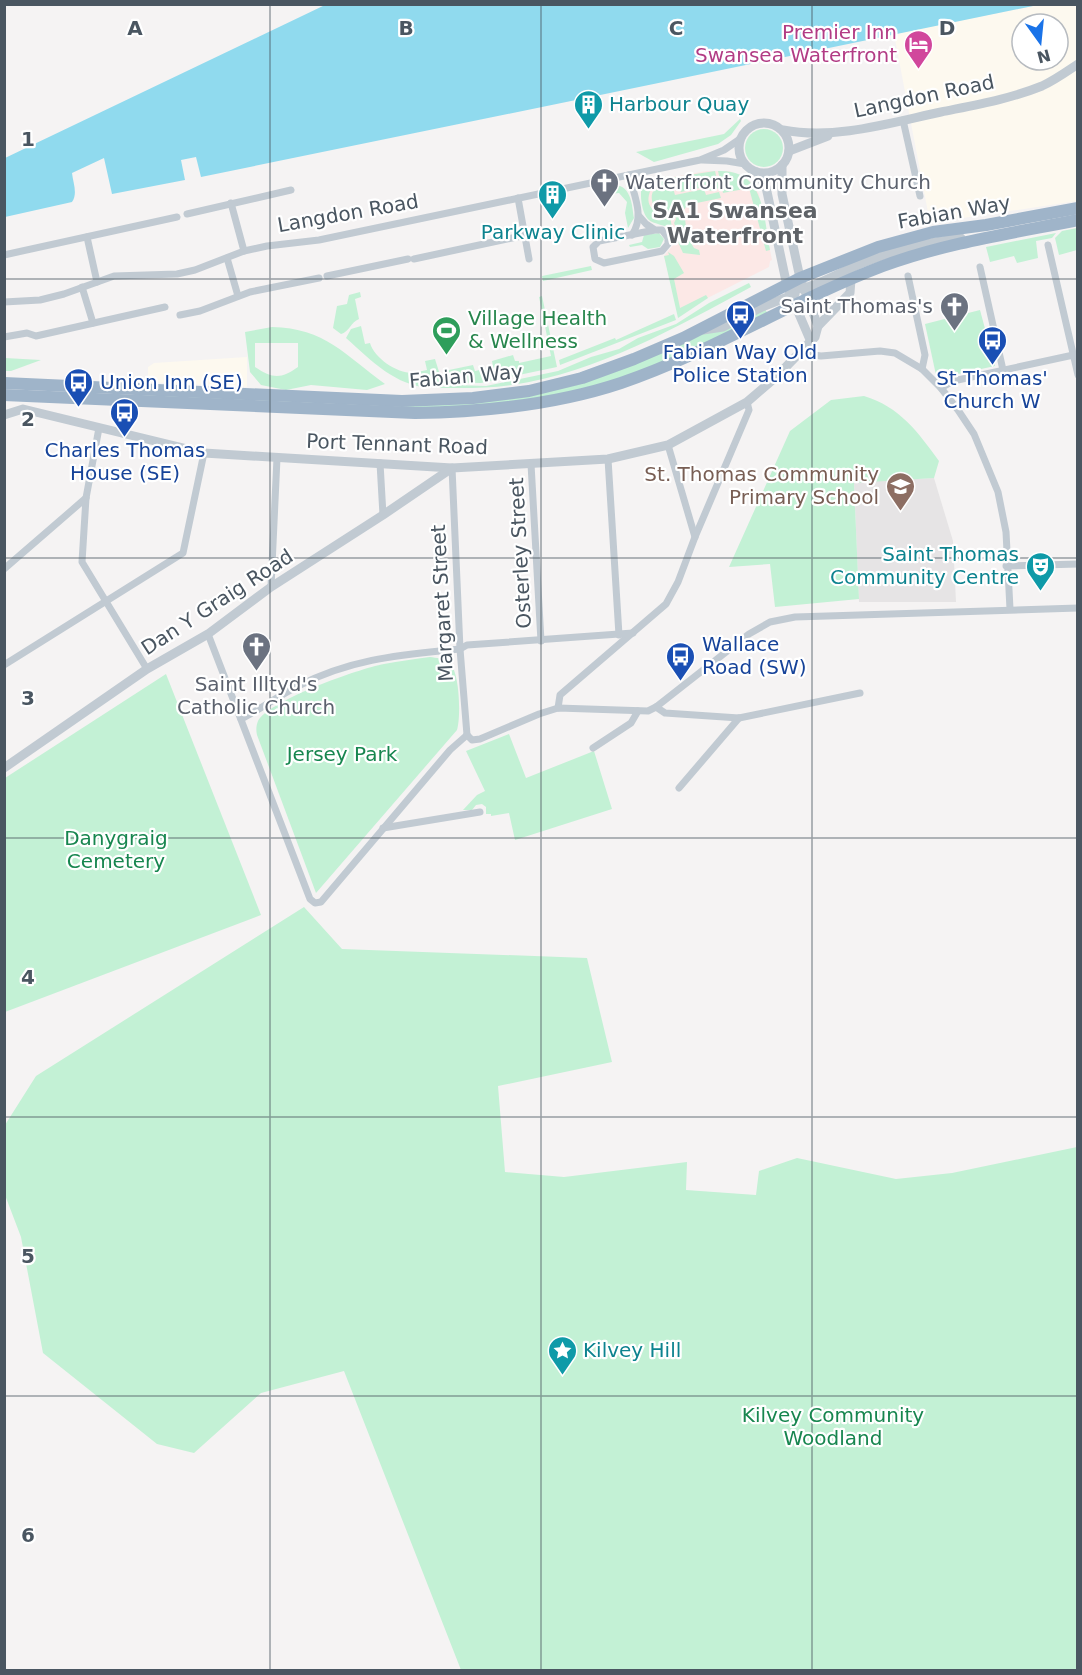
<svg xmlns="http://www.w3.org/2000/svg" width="1082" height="1675" font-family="'DejaVu Sans',sans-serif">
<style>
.commercial{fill:#fdf9ef;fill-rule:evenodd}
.education{fill:#e6e4e5}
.medical{fill:#fce8e6}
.green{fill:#c3f1d5;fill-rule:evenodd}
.water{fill:#90daee}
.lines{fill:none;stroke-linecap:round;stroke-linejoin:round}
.minor{stroke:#c1cad2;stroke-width:7}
.tertiary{stroke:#c1cad2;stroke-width:9}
.trunk{stroke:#9fb4c9;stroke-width:12}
.grid{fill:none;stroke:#4a5661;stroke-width:1.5;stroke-opacity:0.55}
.labels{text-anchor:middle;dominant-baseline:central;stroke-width:4.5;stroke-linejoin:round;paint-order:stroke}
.hotel-label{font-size:20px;fill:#b23c85;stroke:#fff;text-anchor:end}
.street-label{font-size:20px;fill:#4a5661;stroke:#fff}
.culture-label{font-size:20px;fill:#0d838f;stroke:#fff;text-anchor:start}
.worship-label{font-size:20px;fill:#5b616d;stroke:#fff;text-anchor:start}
.leisure-label{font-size:20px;fill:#27864d;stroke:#fff;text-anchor:start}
.transit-label{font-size:20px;fill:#164399;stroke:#fff}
.education-label{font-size:20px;fill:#785e54;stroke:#fff;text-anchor:end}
.park-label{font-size:20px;fill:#17864f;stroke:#fff}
.quarter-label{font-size:22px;font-weight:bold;fill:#5f6368;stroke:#fff}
.grid-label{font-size:20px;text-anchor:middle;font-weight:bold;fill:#4a5661;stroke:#fff;stroke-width:4.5;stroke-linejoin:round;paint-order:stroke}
</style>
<rect width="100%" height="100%" fill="#f5f3f3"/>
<!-- commercial -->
<g class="commercial">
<path d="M1038,5H1077V201L930,223L894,34ZM1022,24H1058V60H1022Z"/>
<path d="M247,357V387L148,382V367L154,363Z"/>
</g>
<!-- education -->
<path class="education" d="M934,478L953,541L956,602H859L854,482Z"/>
<!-- medical -->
<path class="medical" d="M707,171H729L745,177L754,185L759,194L772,260L770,261L769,267L678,313L664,256L674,244V236L668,227L663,224L651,222L646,216L641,190L642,185L643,182Z"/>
<!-- green -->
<g class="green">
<path d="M740,119L741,121L731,135L718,144L654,162L636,152L724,134Z"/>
<circle cx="764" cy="148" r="19"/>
<path d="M715,171L719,188L711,191L704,187L681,192L677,182L651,189C643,207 655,213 670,216L672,228C668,227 652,223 649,220C641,213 639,191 643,182Z"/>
<path d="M718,171C765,169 763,215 770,250L766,251L749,188L723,193Z"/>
<path d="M620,186C632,191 632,207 634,218L628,228L625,213L627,202L619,193L610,194L609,196L598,195L597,193Z"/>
<path d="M670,186L673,188L675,195L704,189L706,195L719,192L721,198L687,205L684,210L686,227L677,230L674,223L676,219L675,212L664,213L657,212C653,206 649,196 654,190Z"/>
<path d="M1077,228V250L1059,255L1055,238L1062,231Z"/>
<path d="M659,233L664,239L660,247L648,249L642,245L630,247L629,245L642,242L644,235Z"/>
<path d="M1056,233L1052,238L1036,241L1038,258L1017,263L1014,256L990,262L986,247Z"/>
<path d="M681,238H688L694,248L699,250L700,255L683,253L678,242Z"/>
<path d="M668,252L674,256L684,273L674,279L680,308L706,295L708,298L678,318L664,256L669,255Z"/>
<path d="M591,266L592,270L543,281L542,276Z"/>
<path d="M749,283L751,287C675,328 598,372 512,385C486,389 460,388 434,388L454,385L486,386L558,371L591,357L619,349L638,338L676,324L709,303Z"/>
<path d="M360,292L361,297L355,299L359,319C351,322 349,332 341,334L333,328L337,306L347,304L349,295Z"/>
<path d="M542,296L557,367L481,383L438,382L431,388C395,386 372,361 346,338L351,329L361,326L365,344L370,343C374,358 397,373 412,373C417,372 422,371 427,370L425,361L435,359L440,375L449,373V370L473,365L475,371L493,367L492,361L513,355L515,361H519V363L551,356L539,297Z"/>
<path d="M765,309L768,314L648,369L576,392L459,409L137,395L487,402L699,335Z"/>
<path d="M980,310L995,366L944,377L936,375L925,324Z"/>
<path d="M674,314L676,320L560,365L559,360L615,338L616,340Z"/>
<path d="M272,327C325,328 345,355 385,384L367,390L311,385L286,390L261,385L250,372L245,332ZM255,343H298V367C281,379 273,379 255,367Z"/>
<path d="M5,358L41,360L11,371H5Z"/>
<path d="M864,396C900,407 918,432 939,461L934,478L854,483L859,599L775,607L770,564L729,567L790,431L831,400Z"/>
<path d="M430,657C436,658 444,658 449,662C460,671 461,717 457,730L316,893L257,735C256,731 256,726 258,721C270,700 358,669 384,664C399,661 415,659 430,657Z"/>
<path d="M166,674L261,915L5,1012V778Z"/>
<path d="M509,734L526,778L594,751L612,809L515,840L509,813L491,816V814H486V807L482,804L476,805L472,810H463L477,795L485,791L466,751Z"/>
<path d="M304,907L342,949L587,958L612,1062L498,1086L505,1172L564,1177L687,1162L686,1190L756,1195L759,1171L797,1158L896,1179L952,1173L1077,1147V1670H461L344,1371L261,1393L194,1453L157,1444L43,1353L21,1237L5,1195V1125L36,1076Z"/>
</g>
<!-- water -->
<path class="water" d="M325,5V4L1038,5L201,177L196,157L181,160L185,180L112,194L104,158L72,173C73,183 78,193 72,202L5,217V158Z"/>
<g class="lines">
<!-- minor -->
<g class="minor">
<path d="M903,120L920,196"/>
<path d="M702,160L727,161L745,164"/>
<path d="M629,175C634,196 645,216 632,235"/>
<path d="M518,198L529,259"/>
<path d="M231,203L244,251"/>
<path d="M187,214L291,190"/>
<path d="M639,216L646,224L655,230H662L668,238V244L662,251L604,263L595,259L593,247L599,241L655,230"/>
<path d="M87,237L97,282"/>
<path d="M1048,245L1078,375"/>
<path d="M4,255L177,217"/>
<path d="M227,258L238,296"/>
<path d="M414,259L526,235"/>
<path d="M980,267L1003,370"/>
<path d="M327,276L408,259"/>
<path d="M908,276L925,355L922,369"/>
<path d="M82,287L93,323"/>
<path d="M4,302L40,300L64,294L114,276L177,274L195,270L244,251L267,246L319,240L700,160L724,150L740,139"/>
<path d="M180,315L200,311L250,292L319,278"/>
<path d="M4,337L27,333L36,336L165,307"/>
<path d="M804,349L814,355L821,356L880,351L895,353L922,369L941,388L958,410L974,434L998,492L1006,532L1010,609"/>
<path d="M941,388L953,381L1078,354"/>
<path d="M99,428L86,498L82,562L147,669"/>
<path d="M668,445L695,537"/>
<path d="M608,459L619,635"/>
<path d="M380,463L383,515"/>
<path d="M531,464L541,641"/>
<path d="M452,468L460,649L467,735"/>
<path d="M1006,566L1078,564"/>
<path d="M4,569L86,498"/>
<path d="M271,587L277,458"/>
<path d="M208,634L310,899L315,903L321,902L450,750L467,735"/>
<path d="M4,665L183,553L204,453"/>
<path d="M656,707L665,713L739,718L860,693"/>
<path d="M558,708L560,695L666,604L678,582L695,537L749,410L747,402"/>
<path d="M241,719C261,709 278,696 298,686C353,658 401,655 460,649L467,645L633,633"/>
<path d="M467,735L472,740L480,739L539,714L558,708L648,711L656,707L749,634L770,622L795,617L1078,608"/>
<path d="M593,748L631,723L638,711"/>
<path d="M679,788L739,718"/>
<path d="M383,828L480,812"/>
</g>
<!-- tertiary -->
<g class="tertiary">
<circle cx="764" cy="148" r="25"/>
<path d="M783,130C835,140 890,123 941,112C975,105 1010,99 1042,86C1055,80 1066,72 1078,64"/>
<path d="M789,151L828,136"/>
<path d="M757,172L766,187L787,286L811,342"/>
<path d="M787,286C793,289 798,290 805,288C825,282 845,270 865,262C896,250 928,242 961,238"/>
<path d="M818,326L850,293L851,279"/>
<path d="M703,330L723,327L762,307L795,294"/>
<path d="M4,415L23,409L204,453L452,468L608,459L668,445L747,402L776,377L815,337L818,326L800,278L782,194V165"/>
<path d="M4,768L147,669L208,634L271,587L383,515L452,468"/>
</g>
<!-- trunk -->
<g class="trunk">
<path d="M4,383L402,401L473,398L529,391L582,378L634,359L683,338L800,278L878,247L933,232L986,225L1078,208"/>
<path d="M4,395L415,413C485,412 555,405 621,383C712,352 793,300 883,266C945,243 1013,233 1078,220"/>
</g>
</g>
<!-- grid -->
<path class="grid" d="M270,4V1670M541,4V1670M812,4V1670M4,279H1078M4,558H1078M4,838H1078M4,1117H1078M4,1396H1078"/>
<!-- icons -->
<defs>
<symbol id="hotel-pin" viewBox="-11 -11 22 30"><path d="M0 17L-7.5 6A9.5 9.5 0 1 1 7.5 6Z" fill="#d1479c" stroke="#fff"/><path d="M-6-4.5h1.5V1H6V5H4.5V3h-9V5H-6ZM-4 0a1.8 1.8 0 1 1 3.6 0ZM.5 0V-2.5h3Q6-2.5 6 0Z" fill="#fff"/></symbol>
<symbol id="building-pin" viewBox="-11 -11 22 30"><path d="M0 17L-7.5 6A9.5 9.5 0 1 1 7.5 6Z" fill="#0f9aa8" stroke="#fff"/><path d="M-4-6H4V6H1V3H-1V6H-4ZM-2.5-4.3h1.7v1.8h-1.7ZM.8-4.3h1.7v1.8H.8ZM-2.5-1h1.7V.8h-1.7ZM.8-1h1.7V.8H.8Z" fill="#fff"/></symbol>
<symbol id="church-pin" viewBox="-11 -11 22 30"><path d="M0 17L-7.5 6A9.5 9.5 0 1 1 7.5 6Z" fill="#6b7280" stroke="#fff"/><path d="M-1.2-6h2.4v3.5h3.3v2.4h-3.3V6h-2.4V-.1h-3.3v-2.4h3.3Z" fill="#fff"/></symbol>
<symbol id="bus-pin" viewBox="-11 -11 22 30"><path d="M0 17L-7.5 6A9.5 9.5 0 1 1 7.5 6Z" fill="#1a4fb4" stroke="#fff"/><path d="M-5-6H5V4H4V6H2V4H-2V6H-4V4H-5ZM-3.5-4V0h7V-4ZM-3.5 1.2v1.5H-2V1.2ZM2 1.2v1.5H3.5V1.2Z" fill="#fff"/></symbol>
<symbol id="stadium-pin" viewBox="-11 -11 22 30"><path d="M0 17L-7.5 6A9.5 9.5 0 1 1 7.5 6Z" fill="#2e9e5b" stroke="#fff"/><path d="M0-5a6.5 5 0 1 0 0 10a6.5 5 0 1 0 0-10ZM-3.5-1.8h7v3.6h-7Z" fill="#fff"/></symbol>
<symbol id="school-pin" viewBox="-11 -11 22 30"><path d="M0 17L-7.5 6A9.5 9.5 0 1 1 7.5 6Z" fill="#8d6e63" stroke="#fff"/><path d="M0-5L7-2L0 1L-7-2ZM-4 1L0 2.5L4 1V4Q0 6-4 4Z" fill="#fff"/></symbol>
<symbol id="theatre-pin" viewBox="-11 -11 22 30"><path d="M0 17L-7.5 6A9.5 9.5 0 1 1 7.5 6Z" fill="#0f9aa8" stroke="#fff"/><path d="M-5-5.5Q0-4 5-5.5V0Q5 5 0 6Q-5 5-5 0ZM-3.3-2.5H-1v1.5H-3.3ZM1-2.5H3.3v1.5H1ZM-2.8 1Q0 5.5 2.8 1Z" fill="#fff"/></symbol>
<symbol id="sight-pin" viewBox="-11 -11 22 30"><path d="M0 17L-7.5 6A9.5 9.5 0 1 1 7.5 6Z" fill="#0f9aa8" stroke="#fff"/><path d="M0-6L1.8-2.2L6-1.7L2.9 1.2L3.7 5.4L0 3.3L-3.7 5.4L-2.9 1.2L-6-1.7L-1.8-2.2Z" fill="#fff"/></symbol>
</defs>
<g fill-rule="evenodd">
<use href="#hotel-pin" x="902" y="28" width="33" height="45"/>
<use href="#building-pin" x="572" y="88" width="33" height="45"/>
<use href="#church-pin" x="588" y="166" width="33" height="45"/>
<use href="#building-pin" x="536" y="178" width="33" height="45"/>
<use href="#church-pin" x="938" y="290" width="33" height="45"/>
<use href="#bus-pin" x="724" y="298" width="33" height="45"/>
<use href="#stadium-pin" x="430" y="314" width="33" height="45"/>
<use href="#bus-pin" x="976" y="324" width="33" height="45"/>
<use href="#bus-pin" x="62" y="366" width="33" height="45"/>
<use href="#bus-pin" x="108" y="396" width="33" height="45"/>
<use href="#school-pin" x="884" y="470" width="33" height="45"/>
<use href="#theatre-pin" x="1024" y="550" width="33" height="45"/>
<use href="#church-pin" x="240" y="630" width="33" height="45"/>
<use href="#bus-pin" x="664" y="640" width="33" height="45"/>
<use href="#sight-pin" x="546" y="1334" width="33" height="45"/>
</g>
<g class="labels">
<!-- hotel labels -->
<g class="hotel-label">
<text x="897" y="32">Premier Inn<tspan x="897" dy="23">Swansea Waterfront</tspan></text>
</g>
<!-- street labels -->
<g class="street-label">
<text transform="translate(924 96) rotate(-12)">Langdon Road</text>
<text transform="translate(954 212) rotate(-10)">Fabian Way</text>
<text transform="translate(348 213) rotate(-10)">Langdon Road</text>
<text transform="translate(466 376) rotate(-5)">Fabian Way</text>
<text transform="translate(397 444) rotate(2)">Port Tennant Road</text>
<text transform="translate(520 553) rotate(-93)">Osterley Street</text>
<text transform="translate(217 602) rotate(-33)">Dan Y Graig Road</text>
<text transform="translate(442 603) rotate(-93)">Margaret Street</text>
</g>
<!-- culture labels -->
<g class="culture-label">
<text x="609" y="104">Harbour Quay</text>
<text x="553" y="232" text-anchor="middle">Parkway Clinic</text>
<text x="1019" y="554" text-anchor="end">Saint Thomas<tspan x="1019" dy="23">Community Centre</tspan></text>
<text x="583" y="1350">Kilvey Hill</text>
</g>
<!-- worship labels -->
<g class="worship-label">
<text x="625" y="182">Waterfront Community Church</text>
<text x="933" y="306" text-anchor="end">Saint Thomas's</text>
<text x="256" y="684" text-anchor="middle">Saint Illtyd's<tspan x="256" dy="23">Catholic Church</tspan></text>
</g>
<!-- leisure labels -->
<g class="leisure-label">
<text x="468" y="318">Village Health<tspan x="468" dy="23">&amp; Wellness</tspan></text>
</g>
<!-- transit labels -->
<g class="transit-label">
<text x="740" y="352">Fabian Way Old<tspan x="740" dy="23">Police Station</tspan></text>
<text x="992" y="378">St Thomas'<tspan x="992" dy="23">Church W</tspan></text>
<text x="100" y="382" text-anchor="start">Union Inn (SE)</text>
<text x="125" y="450">Charles Thomas<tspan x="125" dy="23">House (SE)</tspan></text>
<text x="702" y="644" text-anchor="start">Wallace<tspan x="702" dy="23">Road (SW)</tspan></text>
</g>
<!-- education labels -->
<g class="education-label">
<text x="879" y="474">St. Thomas Community<tspan x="879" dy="23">Primary School</tspan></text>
</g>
<!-- park labels -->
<g class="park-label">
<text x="342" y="754">Jersey Park</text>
<text x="116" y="838">Danygraig<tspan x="116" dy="23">Cemetery</tspan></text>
<text x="833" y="1415">Kilvey Community<tspan x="833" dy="23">Woodland</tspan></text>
</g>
<!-- quarter labels -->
<g class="quarter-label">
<text x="735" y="210">SA1 Swansea<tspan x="735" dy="25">Waterfront</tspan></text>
</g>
</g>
<g class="grid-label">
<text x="135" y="35">A</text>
<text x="406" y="35">B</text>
<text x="676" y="35">C</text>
<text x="947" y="35">D</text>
<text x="28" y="146">1</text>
<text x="28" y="426">2</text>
<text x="28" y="705">3</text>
<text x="28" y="984">4</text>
<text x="28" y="1263">5</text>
<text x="28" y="1542">6</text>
</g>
<!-- border -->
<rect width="1082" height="1675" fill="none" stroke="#4a5661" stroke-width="12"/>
<!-- north arrow -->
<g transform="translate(1040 42) rotate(165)"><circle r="28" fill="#ffffff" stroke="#b7bbc0" stroke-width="1.5"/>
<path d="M0-4.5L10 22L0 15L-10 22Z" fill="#1a73e8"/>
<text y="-9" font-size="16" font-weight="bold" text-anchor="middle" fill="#4a5661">N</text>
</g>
</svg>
